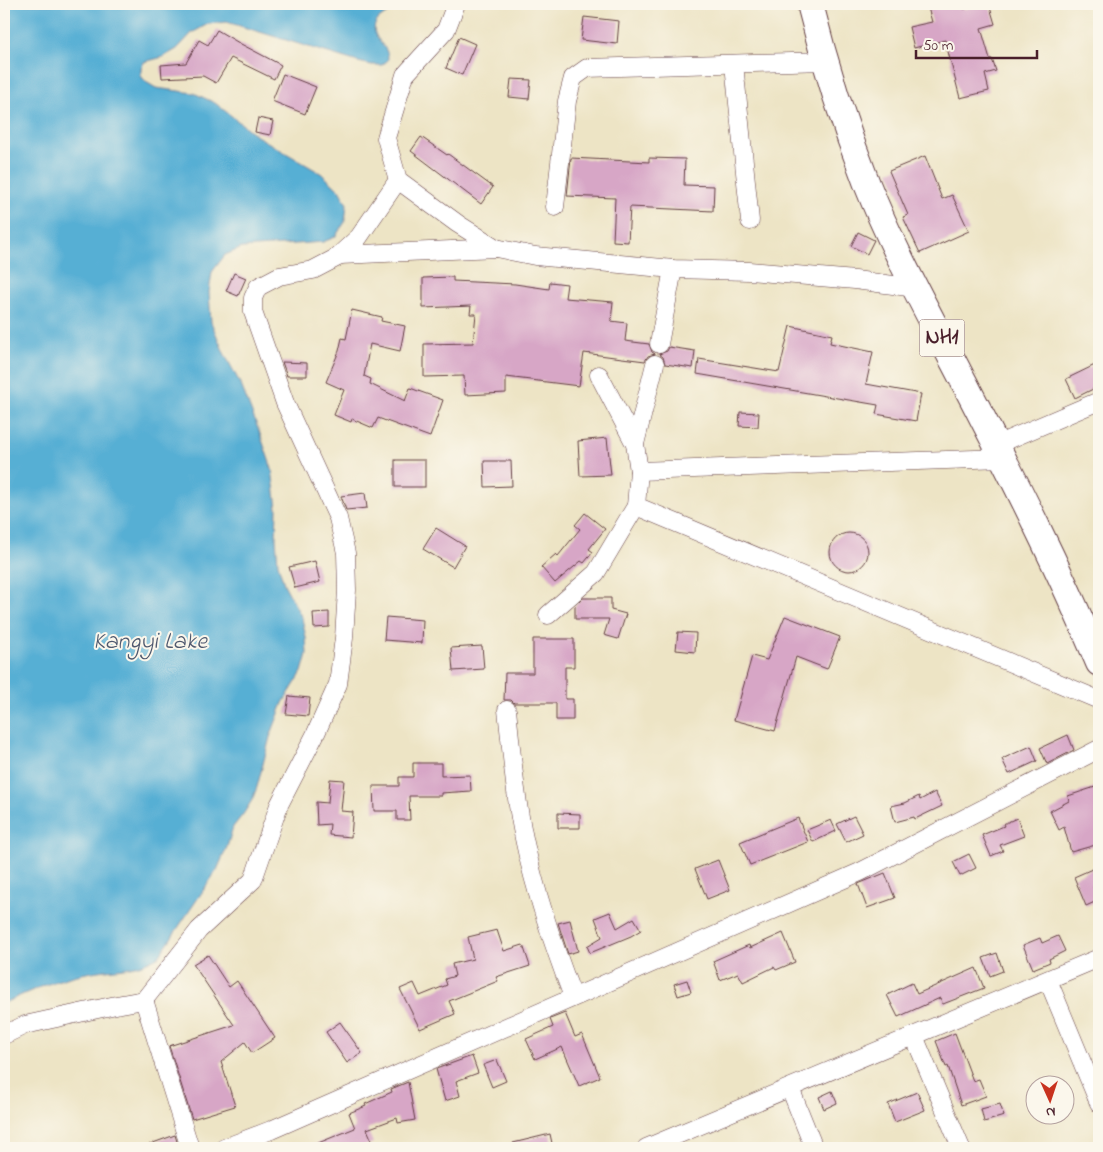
<svg xmlns="http://www.w3.org/2000/svg" width="1103" height="1152" font-family="'Indie Flower',sans-serif">
<style>
.water{fill:#57afd4;stroke:#506780}
.building{fill:#d7a6c6}
.lines{fill:none;stroke-linecap:round;stroke-linejoin:round}
.minor-casing{stroke:#623d42;stroke-width:19}
.highway-casing{stroke:#623d42;stroke-width:28}
.minor{stroke:#fff;stroke-width:18}
.highway{stroke:#fff;stroke-width:26}
.labels{text-anchor:middle;dominant-baseline:central;stroke-width:4;stroke-linejoin:round;paint-order:stroke}
.shield{fill:#fbf7ec;stroke:#7f6065;stroke-width:1}
.shield-label{font-size:21px;font-weight:bold;fill:#4a1f2b}
.water-label{font-size:24px;font-style:italic;fill:#4f596f;stroke:#fbf7ec}
</style>
<rect width="100%" height="100%" fill="#fbf7ec"/>
<filter id="ink" filterUnits="userSpaceOnUse"><feTurbulence type="fractalNoise" baseFrequency=".02" numOctaves="2"/><feDisplacementMap in="SourceGraphic" scale="10" xChannelSelector="R" yChannelSelector="G"/><feConvolveMatrix kernelMatrix="1 2 1 2 8 2 1 2 1" color-interpolation-filters="sRGB"/></filter>
<filter id="wash" filterUnits="userSpaceOnUse"><feTurbulence type="fractalNoise" baseFrequency=".0096" numOctaves="4" result="noise"/><feDisplacementMap in="SourceGraphic" scale="20" xChannelSelector="R" yChannelSelector="G"/><feGaussianBlur stdDeviation="1.12" result="paint"/><feColorMatrix in="noise" values="0 0 0 0 0 0 0 0 0 0 0 0 0 0 0 0 0 1.4 0 .05"/><feComposite in="paint" operator="in"/></filter>
<g filter="url(#wash)">
<rect width="100%" height="100%" fill="#ede4c5"/>
<!-- water -->
<path class="water" d="M4,4H409C396,10 363,18 378,39C384,48 388,49 388,60L382,65H372L358,62L227,22L208,24L192,33L177,49L163,57L144,62L141,69V76L146,82L156,88L194,93L215,103L257,136L322,174L339,190L347,204L345,222L335,237L323,242L242,248L225,255L212,272L209,292L211,322L224,353L241,385L259,431L272,469L277,508L276,539L278,564L284,584L302,618L306,638L307,654L302,672L283,703L270,737L257,787L252,800L244,813L233,827L227,847L217,870L159,956C133,971 119,967 92,972C61,977 32,990 4,1003Z"/>
<g id="blocks">
<!-- building -->
<g class="building">
<path d="M927,4H963L964,9L989,4L995,24L981,28L990,59H992L996,71L985,74L989,91L960,98L945,40L914,48L909,27L932,22Z"/>
<path d="M584,17L619,21L617,44L581,40Z"/>
<path d="M217,30L239,43L281,65L274,79L231,58L216,83L203,76L162,78L161,65L186,63L199,40L208,45Z"/>
<path d="M459,37L475,44L462,75L446,68Z"/>
<path d="M283,74L316,87L305,114L272,101Z"/>
<path d="M511,79L531,80L529,99L509,97Z"/>
<path d="M258,118L273,121L270,135L255,132Z"/>
<path d="M421,137L447,155L448,154L493,187L481,204L411,151Z"/>
<path d="M925,156L942,199L952,195L969,231L920,253L903,217L908,215L889,171Z"/>
<path d="M571,158L649,162V158L685,159L684,185L714,186L713,211L630,207L628,242L613,241L615,198L567,196Z"/>
<path d="M858,232L874,240L867,254L851,246Z"/>
<path d="M234,273L246,278L238,296L226,291Z"/>
<path d="M453,277V281L515,284L549,289L550,282L567,284L565,298L613,302L611,321L627,323L625,341L649,344L652,352L655,354L648,356L645,361L584,353L579,386L506,377V393L465,395L464,376L424,377V344L473,343L476,314H470L471,306L423,308V278Z"/>
<path d="M352,310L382,317L381,321L405,326L400,351L370,344L364,376L371,379L370,384L405,401L410,388L443,400L430,437L378,418L373,428L352,419L351,422L334,415L344,390L326,382L339,351L342,338L346,339Z"/>
<path d="M790,326L832,335L830,343L873,352L866,384L921,394L916,421L876,414L878,405L697,374L699,359L779,372Z"/>
<path d="M669,347L695,351L693,368L665,364L663,357L659,354L667,351Z"/>
<path d="M282,362L307,363V376H287Z"/>
<path d="M1099,363V386L1075,398L1066,379Z"/>
<path d="M740,412L759,413L758,427L739,426Z"/>
<path d="M607,438L611,475L580,476L578,441Z"/>
<rect x="395" y="460" width="30" height="27"/>
<path d="M484,461H511L512,486L485,487Z"/>
<path d="M365,493L367,508L346,510L341,496Z"/>
<path d="M585,513L605,529L589,549L593,552L584,563L581,561L555,583L541,567L556,554L558,556L580,529L575,525Z"/>
<path d="M436,528L465,546L453,567L423,549Z"/>
<circle cx="849" cy="552" r="19"/>
<path d="M315,561L320,582L295,588L289,567Z"/>
<path d="M583,598H611V610L626,614L618,639L604,635L609,619H575V606Z"/>
<path d="M329,612V627L314,628L313,613Z"/>
<path d="M785,616L840,637L827,669L796,657L775,731L734,720L752,656L767,660Z"/>
<path d="M386,617L423,620L422,643L384,640Z"/>
<path d="M678,632L696,633L695,652L676,650Z"/>
<path d="M533,639H574V667H565V699H573V720H556V703H514L511,700H504L505,673H533Z"/>
<path d="M482,646L484,669L453,671L451,648Z"/>
<path d="M289,696L310,698L308,716L286,714Z"/>
<path d="M1068,735L1074,750L1047,764L1040,748Z"/>
<path d="M1031,746L1037,761L1009,774L1002,759Z"/>
<path d="M413,763H441V776L470,775L471,791L441,793V796H409L410,820H397V811H374L373,786H399V777H413Z"/>
<path d="M330,779L344,780L341,811L353,812L351,837L329,835L330,824L317,825L316,802L328,803Z"/>
<path d="M1095,787L1099,800V844L1071,852L1064,827L1059,830L1050,811L1069,801L1068,796Z"/>
<path d="M935,792L942,806L915,819L914,817L895,822L891,806L905,803L919,796L920,800Z"/>
<path d="M558,813L580,814V828H558Z"/>
<path d="M854,816L863,834L846,842L837,824Z"/>
<path d="M798,818L808,842L750,865L740,842Z"/>
<path d="M1017,818L1024,836L1000,845L1003,851L991,856L982,835L1004,826L1003,824Z"/>
<path d="M831,820L836,831L813,842L807,830Z"/>
<path d="M969,854L976,868L960,876L953,862Z"/>
<path d="M718,860L730,890L707,899L695,869Z"/>
<path d="M1099,866V885L1093,887L1099,900L1086,906L1074,877Z"/>
<path d="M885,873L895,898L867,908L858,884Z"/>
<path d="M610,912L617,928L634,918L641,930L631,936L590,953L587,946L602,937L595,918Z"/>
<path d="M570,920L578,951L568,954L558,923Z"/>
<path d="M497,930L504,951L523,945L530,966L496,977L498,981L449,1001L455,1014L420,1029L400,989L414,983L420,996L447,985L445,979L455,976L452,964L473,959L468,937Z"/>
<path d="M783,933L795,962L776,970L774,967L743,982L738,973L720,980L713,961L749,945L750,948Z"/>
<path d="M1058,936L1065,951L1049,959L1050,962L1033,969L1023,945L1040,938L1042,943Z"/>
<path d="M997,953L1003,971L990,976L983,958Z"/>
<path d="M208,955L229,987L237,981L275,1038L252,1053L245,1042L221,1062L235,1106L192,1119L169,1046L234,1025L193,964Z"/>
<path d="M976,968L984,988L943,1004L940,998L898,1017L887,995L912,983L917,994Z"/>
<path d="M687,980L691,992L678,996L674,984Z"/>
<path d="M565,1013L575,1037L582,1034L600,1077L579,1086L562,1047L535,1059L526,1039L553,1027L550,1019Z"/>
<path d="M340,1022L362,1053L347,1063L326,1032Z"/>
<path d="M955,1033L973,1081L979,1079L986,1096L961,1105L948,1066L946,1067L936,1041Z"/>
<path d="M472,1056L478,1073L456,1081L460,1096L445,1101L436,1069Z"/>
<path d="M497,1060L506,1081L492,1087L483,1065Z"/>
<path d="M408,1082L415,1120L398,1123L397,1118L367,1129L373,1143L359,1148H306L355,1128L349,1113L366,1106L365,1104L392,1092L391,1089Z"/>
<path d="M832,1091L837,1103L824,1109L819,1097Z"/>
<path d="M917,1092L925,1110L895,1122L888,1104Z"/>
<path d="M1000,1104L1004,1116L984,1122L981,1109Z"/>
<path d="M550,1134L553,1148H513V1143Z"/>
<path d="M175,1135L179,1148H142V1147Z"/>
</g>
</g>
</g>
<g filter="url(#ink)">
<use href="#blocks" fill-opacity="0" stroke="#623d42" stroke-width="1"/>
<g class="lines">
<defs>
<g id="minor">
<path d="M456,4L446,30L405,75L386,138L398,180L458,224L496,248L535,256L673,269L749,271L855,280L916,288"/>
<path d="M734,64L750,221"/>
<path d="M555,207L567,101L573,78L587,68L825,61"/>
<path d="M340,255L496,248"/>
<path d="M659,344L673,269"/>
<path d="M599,375L635,444L639,471L636,506L1099,700"/>
<path d="M635,444L655,364"/>
<path d="M996,445L1099,401"/>
<path d="M639,471L1003,458"/>
<path d="M548,615L596,573L636,506"/>
<path d="M507,710C512,754 515,799 525,843C536,895 554,947 573,997"/>
<path d="M1048,980L1099,1103"/>
<path d="M144,1000L190,1148"/>
<path d="M4,1035L25,1025L116,1005L144,1000L199,930L253,880L279,805L316,733L338,684L344,638L347,590L346,553L338,518L285,403L253,312V298L258,287L279,276L313,270L336,258L359,237L398,180"/>
<path d="M914,1036L961,1148"/>
<path d="M790,1088L814,1148"/>
<path d="M224,1148L271,1130L860,872L1099,749"/>
<path d="M646,1148L1099,958"/>
</g>
<path id="highway" d="M810,4C825,65 844,125 867,184C894,252 931,318 965,384C1012,475 1059,568 1099,663"/>
</defs>
<!-- minor casing -->
<use href="#minor" class="minor-casing"/>
<!-- highway casing -->
<use href="#highway" class="highway-casing"/>
<!-- minor -->
<use href="#minor" class="minor"/>
<!-- highway -->
<use href="#highway" class="highway"/>
</g>
</g>
<g class="labels">
<!-- shield labels -->
<rect class="shield" x="919.5" y="319.5" width="45" height="37" rx="4"/>
<g class="shield-label">
<text x="942" y="338">NH1</text>
</g>
<!-- water labels -->
<g class="water-label">
<text x="150" y="642">Kangyi Lake</text>
</g>
</g>
<!-- margin -->
<rect width="1103" height="1152" fill="none" stroke="#fbf7ec" stroke-width="20"/>
<!-- north arrow -->
<g transform="translate(1050 1100) rotate(177)"><circle r="24" fill="#fbf7ec" stroke="#b4a19f"/>
<path d="M0-4L9 19L0 12L-9 19Z" fill="#c8321e"/>
<text y="-8" font-size="14" font-weight="bold" text-anchor="middle" fill="#4a1f2b">N</text>
</g>
<!-- scale -->
<path d="M916 50v8h121v-8" fill="none" stroke="#4a1f2b" stroke-width="2.5"/>
<text x="923" y="50" font-size="15" fill="#4a1f2b" stroke="#fbf7ec" stroke-width="4" paint-order="stroke">50 m</text>
</svg>
